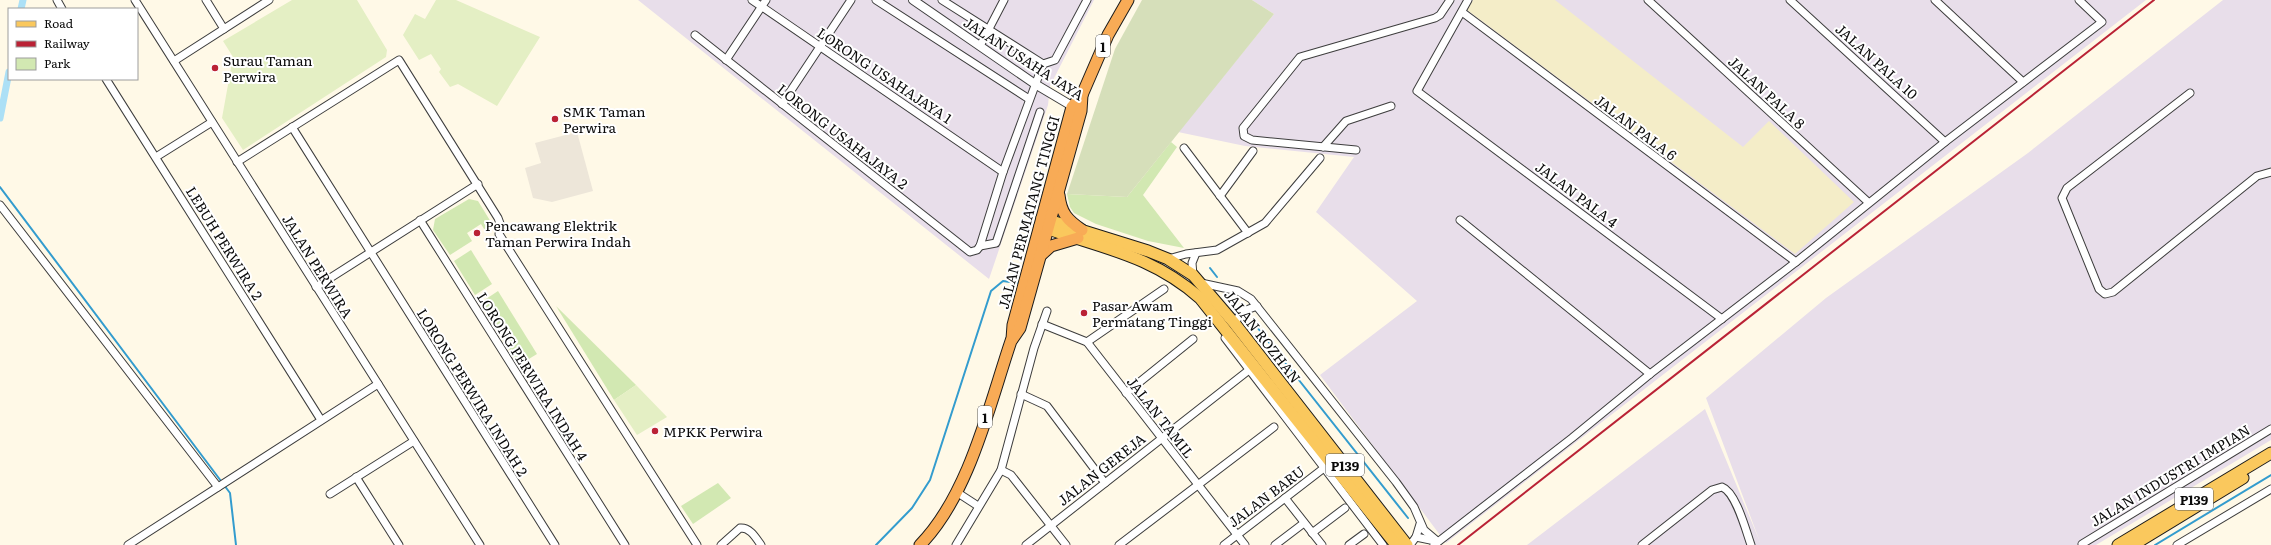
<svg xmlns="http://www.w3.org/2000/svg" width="2271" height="545" font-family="Literata,serif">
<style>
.industrial{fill:#e8deea}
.farmland{fill:#f4edc8}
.green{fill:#d2e8b2}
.cemetery{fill:#d6dfba}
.pitch{fill:#e4efc4}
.plaza{fill:#ede6d9}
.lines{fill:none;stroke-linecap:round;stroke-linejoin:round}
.stream{stroke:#339cce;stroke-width:2}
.canal{stroke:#ace0f6;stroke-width:7}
.minor-casing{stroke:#3d3d3d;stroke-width:9}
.tertiary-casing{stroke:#3d3d3d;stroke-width:10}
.primary-casing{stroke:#1b1b1b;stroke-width:13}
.trunk-casing{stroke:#1b1b1b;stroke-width:13}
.minor{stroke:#fff;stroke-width:7}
.tertiary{stroke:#fff;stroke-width:8}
.primary{stroke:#fac85d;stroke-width:11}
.trunk{stroke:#f8ab56;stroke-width:11}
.rail{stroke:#ba2235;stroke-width:2}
.poi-dot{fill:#ba2235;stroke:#fff;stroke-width:1.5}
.labels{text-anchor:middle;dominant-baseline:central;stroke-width:4;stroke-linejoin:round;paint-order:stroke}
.shield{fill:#fff;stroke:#545454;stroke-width:1}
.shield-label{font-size:13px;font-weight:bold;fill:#0a0a0a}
.street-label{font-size:14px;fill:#0a0a0a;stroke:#fff}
.poi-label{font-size:14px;fill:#0a0a0a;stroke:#fff;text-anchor:start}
</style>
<rect width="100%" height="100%" fill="#fff9e7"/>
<!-- industrial -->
<g class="industrial">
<path d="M638,0H1094L1050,86L1048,105L989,279Z"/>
<path d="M1252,0H2146L1446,543L1320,375L1417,301L1316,212L1354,157L1245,146L1178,132L1274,14Z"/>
<path d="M2223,0H2271V440L2096,545H1527L1705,409L1760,542L1706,398L1826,298L2028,153Z"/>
</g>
<!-- farmland -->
<path class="farmland" d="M1473,0H1555L1743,147L1769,121L1854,202L1795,254L1467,10Z"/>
<!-- green -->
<g class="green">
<path d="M1171,142L1177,147L1143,195L1184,248L1148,241L1096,224L1074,213L1070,207L1067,194L1127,197Z"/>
<path d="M469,199L478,201L494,227L486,232L481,224L467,233L472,241L450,255L433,230L435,219Z"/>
<path d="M471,250L492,284L475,295L454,261Z"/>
<path d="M498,291L537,354L519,365L480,303Z"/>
<path d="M556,306L636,385L614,400Z"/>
<path d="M718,483L731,498L693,524L681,506Z"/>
</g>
<!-- cemetery -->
<path class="cemetery" d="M1142,0H1252L1274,14L1127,197L1067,194L1115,49Z"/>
<!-- pitch -->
<g class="pitch">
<path d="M292,0H357L387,50L386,57L243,150L222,118L233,57L223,41Z"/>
<path d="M436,0H456L540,37L497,106L458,84L450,87L439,72L441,69L431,54L419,60L403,35L415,14L425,19Z"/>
<path d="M636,385L667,417L637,435L614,400Z"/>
</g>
<!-- plaza -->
<path class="plaza" d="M577,132L593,191L552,202L533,198L525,168L541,163L535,143Z"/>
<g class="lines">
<!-- stream -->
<g class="stream">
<path d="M0,187L230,493L236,545"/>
<path d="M1210,268L1217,277"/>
<path d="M1253,322L1408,518"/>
<path d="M876,545L912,508L930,480L991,291L1003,281L1017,283"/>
<path d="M2155,545L2271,475"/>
</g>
<!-- canal -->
<g class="canal">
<path d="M21,9L23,0"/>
<path d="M0,118L9,72"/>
</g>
<defs>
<g id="minor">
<path d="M57,0L62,9"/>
<path d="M135,0L480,545"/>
<path d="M206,0L224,29"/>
<path d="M752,0L1003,172"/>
<path d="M876,0L1029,99"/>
<path d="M942,0L1043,64"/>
<path d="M1468,0L1417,91L1722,319"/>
<path d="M1648,0L1868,202"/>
<path d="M1790,0L1945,142"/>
<path d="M1935,0L2023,82"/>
<path d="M1462,12L1796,262"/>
<path d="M695,35L970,252L977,250L980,246L1003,172L1043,64L1055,60L1087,0"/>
<path d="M980,46L1004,0"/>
<path d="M726,60L766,0"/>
<path d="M174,61L269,0"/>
<path d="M106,79L321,420"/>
<path d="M2190,93L2067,188L2062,198L2099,289L2105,294L2113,292L2257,176L2271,172"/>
<path d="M782,104L851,0"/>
<path d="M292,127L555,545"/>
<path d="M1323,147L1346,121L1391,106"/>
<path d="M1184,148L1248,233"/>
<path d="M1356,150L1252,140L1244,136L1243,128L1300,57L1435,18L1440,15L1450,0"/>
<path d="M156,157L212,122"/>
<path d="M237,162L399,60L498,218L501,226L499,234L697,545"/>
<path d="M1220,196L1253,151"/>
<path d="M0,205L218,487"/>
<path d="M420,220L625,545"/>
<path d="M1460,220L1650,374"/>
<path d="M980,246L996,243L1040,112"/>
<path d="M1168,259L1186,254L1217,250L1265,223L1320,158"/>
<path d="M1193,275L1192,263L1196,253"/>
<path d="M1201,283L1238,291L1251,299L1396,482L1414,507L1424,530L1437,541"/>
<path d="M316,287L478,184"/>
<path d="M1042,324L1087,342L1245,545"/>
<path d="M1235,324L1241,312L1257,306"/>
<path d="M1225,338L1383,545"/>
<path d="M1087,342L1164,289"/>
<path d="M1126,393L1193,339"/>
<path d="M1021,394L1047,406L1105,483"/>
<path d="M1001,470L1011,475L1066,545"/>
<path d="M356,477L399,545"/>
<path d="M958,493L978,506"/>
<path d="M330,494L414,441"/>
<path d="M1285,498L1322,545"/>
<path d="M1312,533L1345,508"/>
<path d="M1416,537L1435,541"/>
<path d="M2082,544L2271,429"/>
<path d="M128,545L378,384"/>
<path d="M721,545L740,528C750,527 756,538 761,545"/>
<path d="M956,545L1001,470L1034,348L1047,311"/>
<path d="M1026,545L1249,370"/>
<path d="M1119,545L1274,427"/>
<path d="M1224,545L1324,468"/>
<path d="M1275,545L1304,523"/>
<path d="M1349,545L1364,534"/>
<path d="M1410,545L1416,537L1420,524"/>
<path d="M1434,545L1572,438L1650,374L1796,262L1945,142L2102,22L2079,0"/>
<path d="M1642,545L1712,490L1722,487C1736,492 1746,531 1751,545"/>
<path d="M2177,545L2271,489"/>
</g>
<path id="tertiary" d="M913,0L1035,84L1077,109"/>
<g id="primary">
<path d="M1042,218L1148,251L1168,259L1193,275L1235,324L1407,545"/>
<path d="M1040,226C1100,248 1150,254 1200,298L1396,545"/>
<path d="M2118,545L2271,453"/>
<path d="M2133,545L2243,478"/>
</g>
<g id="trunk">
<path d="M1059,195C1061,213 1067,220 1082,230"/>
<path d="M1040,256L1051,246L1078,238"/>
<path d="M1012,339L1013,325L1072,107L1082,95L1108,35L1128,0"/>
<path d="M920,545C969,495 989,406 1011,341L1020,328L1081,111L1082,95"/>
</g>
</defs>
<!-- minor casing -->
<use href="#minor" class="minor-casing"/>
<!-- tertiary casing -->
<use href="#tertiary" class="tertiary-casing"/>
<!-- primary casing -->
<use href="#primary" class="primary-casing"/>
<!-- trunk casing -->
<use href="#trunk" class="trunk-casing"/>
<!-- minor -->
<use href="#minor" class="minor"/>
<!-- tertiary -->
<use href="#tertiary" class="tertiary"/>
<!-- primary -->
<use href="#primary" class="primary"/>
<!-- trunk -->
<use href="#trunk" class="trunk"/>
<!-- rail -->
<path class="rail" d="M1458,545L2154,0"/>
</g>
<!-- markers -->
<g class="poi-dot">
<circle cx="215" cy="68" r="4"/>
<circle cx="555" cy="119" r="4"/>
<circle cx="477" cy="233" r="4"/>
<circle cx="1084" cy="313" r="4"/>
<circle cx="655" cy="431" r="4"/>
</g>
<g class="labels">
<!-- shield labels -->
<g class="shield">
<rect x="1096" y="35" width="14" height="22" rx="3"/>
<rect x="978" y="406" width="14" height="22" rx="3"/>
<rect x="1326" y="454" width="38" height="22" rx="3"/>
<rect x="2175" y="488" width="38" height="22" rx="3"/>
</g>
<g class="shield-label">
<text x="1103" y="46">1</text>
<text x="985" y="417">1</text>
<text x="1345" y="465">P139</text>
<text x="2194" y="499">P139</text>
</g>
<!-- street labels -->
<g class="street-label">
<text transform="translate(1024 58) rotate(33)">JALAN USAHA JAYA</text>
<text transform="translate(1877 61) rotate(42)">JALAN PALA 10</text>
<text transform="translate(885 75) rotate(34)">LORONG USAHAJAYA 1</text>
<text transform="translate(1767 92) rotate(43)">JALAN PALA 8</text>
<text transform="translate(1636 127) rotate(37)">JALAN PALA 6</text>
<text transform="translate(843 136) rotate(38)">LORONG USAHAJAYA 2</text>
<text transform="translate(1577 194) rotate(37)">JALAN PALA 4</text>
<text transform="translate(1028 212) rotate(-75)">JALAN PERMATANG TINGGI</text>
<text transform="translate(225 243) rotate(58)">LEBUH PERWIRA 2</text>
<text transform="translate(318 266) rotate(58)">JALAN PERWIRA</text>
<text transform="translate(1263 336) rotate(52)">JALAN ROZHAN</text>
<text transform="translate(533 376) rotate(58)">LORONG PERWIRA INDAH 4</text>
<text transform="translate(473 392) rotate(58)">LORONG PERWIRA INDAH 2</text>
<text transform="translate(1161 417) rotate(52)">JALAN TAMIL</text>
<text transform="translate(1101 469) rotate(-38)">JALAN GEREJA</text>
<text transform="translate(2170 475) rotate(-31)">JALAN INDUSTRI IMPIAN</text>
<text transform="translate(1266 496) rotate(-37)">JALAN BARU</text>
</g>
<!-- poi labels -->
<g class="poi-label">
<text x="223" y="60">Surau Taman<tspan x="223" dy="16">Perwira</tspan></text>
<text x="563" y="111">SMK Taman<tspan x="563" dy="16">Perwira</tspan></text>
<text x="485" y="225">Pencawang Elektrik<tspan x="485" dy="16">Taman Perwira Indah</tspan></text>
<text x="1092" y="305">Pasar Awam<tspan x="1092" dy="16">Permatang Tinggi</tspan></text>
<text x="663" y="431">MPKK Perwira</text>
</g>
</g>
<!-- legend -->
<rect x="8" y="8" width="130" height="72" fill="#ffffff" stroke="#9d9d9d"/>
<rect x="16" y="21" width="20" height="6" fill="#fac85d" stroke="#9d9d9d"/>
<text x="44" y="28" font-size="12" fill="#0a0a0a">Road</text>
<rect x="16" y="41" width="20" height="6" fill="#ba2235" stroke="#9d9d9d"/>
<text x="44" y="48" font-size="12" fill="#0a0a0a">Railway</text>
<rect x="16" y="58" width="20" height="12" fill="#d2e8b2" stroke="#9d9d9d"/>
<text x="44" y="68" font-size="12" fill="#0a0a0a">Park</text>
</svg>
